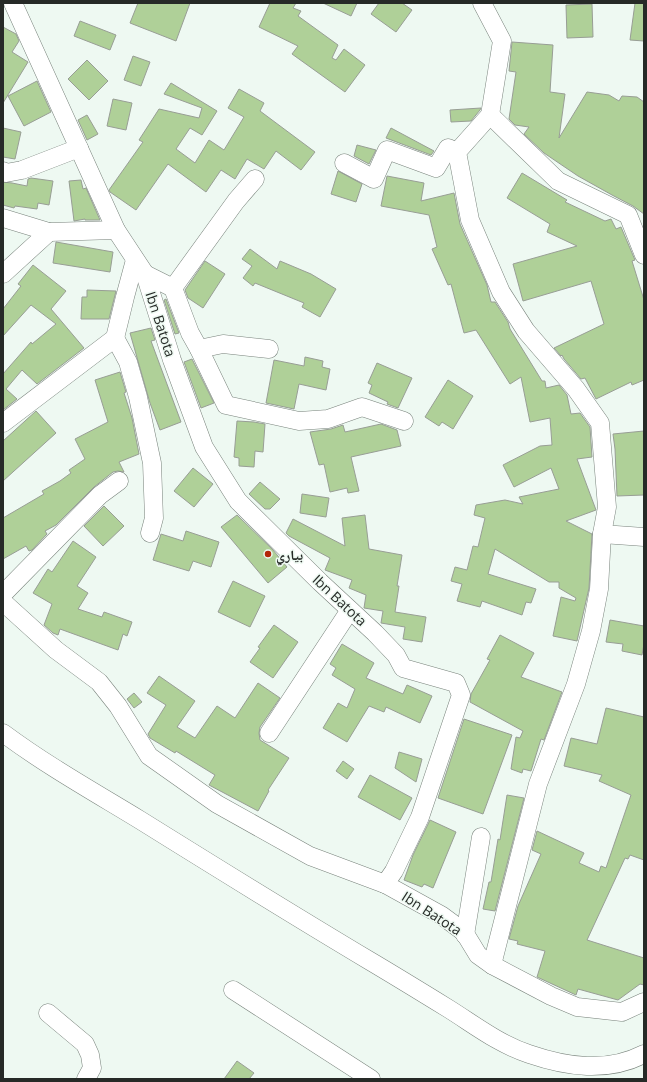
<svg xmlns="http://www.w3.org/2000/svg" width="647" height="1082" font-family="'Open Sans','Noto Naskh Arabic',sans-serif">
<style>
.building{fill:#afd098;stroke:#989e95}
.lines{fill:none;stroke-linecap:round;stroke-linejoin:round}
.minor-casing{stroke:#79837c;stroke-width:19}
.minor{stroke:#fff;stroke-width:18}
.poi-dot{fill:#b32608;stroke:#eef9f2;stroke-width:1.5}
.labels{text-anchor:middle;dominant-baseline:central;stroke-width:3;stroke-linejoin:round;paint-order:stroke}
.street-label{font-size:14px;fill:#262a27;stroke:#eef9f2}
.poi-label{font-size:14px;font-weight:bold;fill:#262a27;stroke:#eef9f2;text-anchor:start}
</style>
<rect width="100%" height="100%" fill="#eef9f2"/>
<!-- building -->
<g class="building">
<path d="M138,3H190L176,41L130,23Z"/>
<path d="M270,3H296L293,8L301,11L298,16L338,45L332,58L336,60L344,49L365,65L345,92L292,54L298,46L259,27Z"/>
<path d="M323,3H357L351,16Z"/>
<path d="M379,3H402L412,10L396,32L371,14Z"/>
<path d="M635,3H644V41L630,40Z"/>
<path d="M592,4L593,37L567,38L566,5Z"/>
<path d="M80,21L116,35L110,50L74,36Z"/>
<path d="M3,27L16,34L19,41L12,52L28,62L3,103Z"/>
<path d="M512,42L553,45L550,92L565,94L559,138L587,92L609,95L619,101L622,96L637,97L644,102V214L633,206L612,195L578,176L544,153L524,134L529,127L515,125L509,119L516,72L509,71Z"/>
<path d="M133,56L150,62L141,86L124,80Z"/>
<path d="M87,60L108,81L89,100L68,79Z"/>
<path d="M37,81L51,112L24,126L8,96Z"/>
<path d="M171,83L217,111L202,135L190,128L176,149L195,163L209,140L224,150L244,117L228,108L239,89L264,103L260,111L315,152L301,170L276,151L264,169L247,159L235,179L221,170L206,192L168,164L136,210L110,192L109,190L143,142L139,140L159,109L199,118L202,108L164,94Z"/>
<path d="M113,99L132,103L126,130L107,126Z"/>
<path d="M481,108L480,110L471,121L451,122L450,110Z"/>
<path d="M87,115L98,134L87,140L78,120Z"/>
<path d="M3,128L21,132L15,159L3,157Z"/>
<path d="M391,128L434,151L431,155L386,138Z"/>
<path d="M357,145L376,150L369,164L354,156Z"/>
<path d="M338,171L362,184L356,202L331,194Z"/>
<path d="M522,173L567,200L565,202L605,221L611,219L616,229L621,227L635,260L632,261L644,300V380L632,385L631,382L596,399L585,378L581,379L564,359L562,355L561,356L554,348L604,324L591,281L523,301L513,264L577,246L547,232L550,224L507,198Z"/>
<path d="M387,176L424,183L421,201L454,193L460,224L487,285L491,302H495L508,322L510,329L542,381H545L546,388L559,385L567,395L571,414L580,413L590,427L592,457L577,459L596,510L566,521L592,534L589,588L577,641L553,636L561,597L575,601L576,598L559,588V582H549L495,549L488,574L536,589L531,603L526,602L522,615L482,601L480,607L457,601L462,584L451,581L455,567L467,570L473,546L478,547L485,518L474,515L476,505L505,500L523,504L519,497L559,489L551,468L514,487L503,465L540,446L552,445L550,418L530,422L521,377L510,384L476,330L464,333L451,284L448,285L432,249L437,247L429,215L381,206Z"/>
<path d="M31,178L53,181L49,205L38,203L37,209L15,206L14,208L3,205V182L12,183L27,186L28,179Z"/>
<path d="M81,180L83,189L86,188L100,220H85V219L74,221L69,181Z"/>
<path d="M56,242L113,252L110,272L53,263Z"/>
<path d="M250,249L277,269L280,261L311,274L336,289L320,317L302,307L304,303L255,283L253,286L243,278L252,266L242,259Z"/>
<path d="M205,261L225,274L203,308L188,298L185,290Z"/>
<path d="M33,265L66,291L51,309L84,348L37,384L22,370L6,389L17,399L3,410V374L31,342L32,344L56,324L31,305L3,336V309L21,286L18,284Z"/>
<path d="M87,290L116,291L109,319H81L82,297H87Z"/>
<path d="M166,299L179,333L175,334L164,300Z"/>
<path d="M151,328L155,340L151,341L181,422L160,430L150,403L130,333Z"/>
<path d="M305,357L323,361L322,367L330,369L326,390L299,384L294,409L266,403L274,360L304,366Z"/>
<path d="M192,359L214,403L201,408L184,362Z"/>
<path d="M377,363L412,378L398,408L387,404L388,402L369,393L372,385L368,383Z"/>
<path d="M120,372L126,392L124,393L132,418L139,454L119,462L124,472L118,471L113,472L94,487L56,525L45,531L47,534L32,550L29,551L26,546L3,559V518L44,494L42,491L60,481L71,473L69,470L85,459L75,439L108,422L95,380Z"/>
<path d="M448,380L473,396L453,429L442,422L439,426L425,417Z"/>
<path d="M36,411L56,433L3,481V441Z"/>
<path d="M237,421L254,422L265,424L263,452L255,451L254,467L239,466V458L234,457Z"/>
<path d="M381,424L397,430L401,446L351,457L359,491L348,493L347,488L330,492L324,464L319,465L310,432L331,429L343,425L345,432Z"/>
<path d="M644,431V495L617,496L615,449L613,434Z"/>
<path d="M193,468L213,484L194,507L174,491Z"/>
<path d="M260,482L280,499L270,509H265L249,494Z"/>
<path d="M302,494L329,498L326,517L300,513Z"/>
<path d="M104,506L124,526L103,546L84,526Z"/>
<path d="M237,515L273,550L287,567L268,583L221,527Z"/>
<path d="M365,515L369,549L402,555L397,586H399L395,612L426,617L422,642L403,639L405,627L381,623L383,611L364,608L366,595L349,588L352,580L325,570L330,558L289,536L286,533L293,519L345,546L342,518Z"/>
<path d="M186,531L219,542L211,567L193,561L189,571L153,560L161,534L183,541Z"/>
<path d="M73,541L96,557L77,586L88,593L78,609L102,617L104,612L132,622L127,636L123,634L118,650L60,629L58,635L53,633L44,625L52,604L33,593L48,569L52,572Z"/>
<path d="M233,581L265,596L250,627L218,612Z"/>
<path d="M610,620L644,626V644L642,655L622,651L623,644L606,642Z"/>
<path d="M274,625L298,642L273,678L250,662L260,648L258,647Z"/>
<path d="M500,635L534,653L521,677L562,692L544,740L541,739L531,771L523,769L522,773L511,769L516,737L520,738L523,731L470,702L471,694L490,660L487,659Z"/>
<path d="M342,644L374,663L366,678L403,694L407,685L432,696L420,723L386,707L384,712L369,706L347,742L323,728L338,703L347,708L355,689L332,675L336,668L330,664Z"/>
<path d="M159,676L195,701L177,727L195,738L217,706L235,718L258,683L280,698L260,727L259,733L260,740L289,758L268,790L269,791L258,811L209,785L215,775L176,751L175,753L150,738L148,734L166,705L147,693Z"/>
<path d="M134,693L142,702L134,708L127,699Z"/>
<path d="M606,708L644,717V860L630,855L628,859L625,858L587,940L644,958V985L640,984L618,1000L578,989L576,995L537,977L545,951L517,944L518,941L509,939L518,906L541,854L532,850L537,831L584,853L579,863L599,872L601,866L606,868L631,795L599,781L602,775L564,766L571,738L597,744Z"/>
<path d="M464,719L512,735L483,814L438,798Z"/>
<path d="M399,752L422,759L416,782L395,768Z"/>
<path d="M343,761L354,769L347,779L336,771Z"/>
<path d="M370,775L412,798L400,820L358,797Z"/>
<path d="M507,795L524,798L495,911L483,909L489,882H491L498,839L500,840Z"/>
<path d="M430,820L456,832L433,888L424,884L422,887L404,880L413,855Z"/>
<path d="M237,1061L254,1073L249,1079H224Z"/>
</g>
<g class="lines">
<defs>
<g id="minor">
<path d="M13,3L116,230L145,274L172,360L204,447L238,501L320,582L375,633L396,655L403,668L456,683L461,695L420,817L394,871L385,884L441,915L464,932L478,955L492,965L551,996L577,1007L622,1012L644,1002"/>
<path d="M482,3L502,41L490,115L457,152L470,220L501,292L526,331L576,389L600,423L607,507L602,534L599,589L591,631L576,684L538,784L492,965"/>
<path d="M490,115L558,181L628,215L644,255"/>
<path d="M344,163L374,179L387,150L436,168L448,148L457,152"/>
<path d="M3,171L6,173L22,170L79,148"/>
<path d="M3,218L49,232L116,230"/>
<path d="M3,274L49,232"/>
<path d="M145,274L173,288L190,333L199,349L226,405L299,421L328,419L362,407L404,421"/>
<path d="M173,288L236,201L255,179"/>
<path d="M115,338L128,362L138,397L152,463L154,518L150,533"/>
<path d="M199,349L223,344L269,349"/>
<path d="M3,423L115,338L125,297L135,260"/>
<path d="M602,534L644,537"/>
<path d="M3,594L100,495L119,481"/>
<path d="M3,602L56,650L99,682L118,706L149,756L217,804L310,856L385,884"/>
<path d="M3,733C46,765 94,792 140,820C217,868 293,915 370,961C397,977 423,993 449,1009C476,1026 499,1044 529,1054C567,1067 607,1073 644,1054"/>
<path d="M269,733L350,610"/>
<path d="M465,935L481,837"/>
<path d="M233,990L371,1079"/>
<path d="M48,1013L85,1044L90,1055L92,1068L86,1079"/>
</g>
</defs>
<!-- minor casing -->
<use href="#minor" class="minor-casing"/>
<!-- minor -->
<use href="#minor" class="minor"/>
</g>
<!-- markers -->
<circle class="poi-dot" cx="268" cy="554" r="4"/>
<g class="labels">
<!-- street labels -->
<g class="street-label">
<text transform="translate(161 324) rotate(72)">Ibn Batota</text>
<text transform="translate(340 600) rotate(43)">Ibn Batota</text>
<text transform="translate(432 913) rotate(33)">Ibn Batota</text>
</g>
<!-- poi labels -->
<g class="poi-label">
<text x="276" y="554">بياري</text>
</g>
</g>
<!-- border -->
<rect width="647" height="1082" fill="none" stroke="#262a27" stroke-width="8"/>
</svg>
